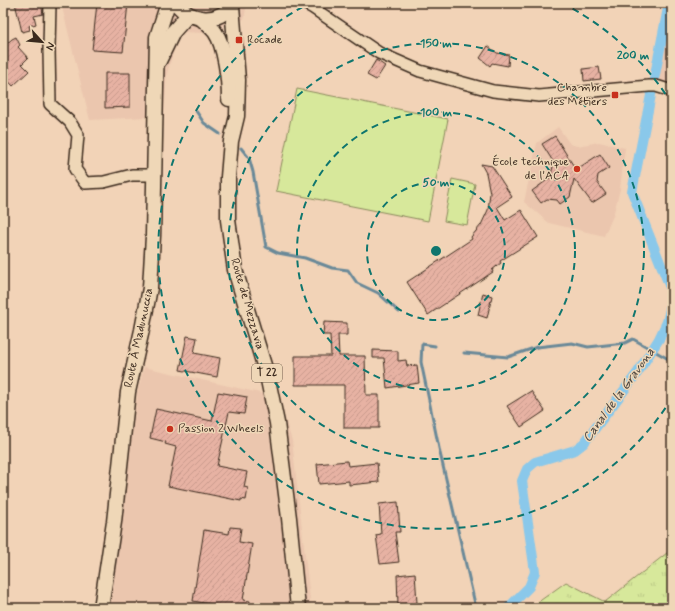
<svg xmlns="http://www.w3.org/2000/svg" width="675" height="611" font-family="Mynerve,sans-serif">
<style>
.built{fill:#ebc6ae}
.grass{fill:url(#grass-tufts);stroke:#89895c}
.park{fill:#d7e89b;stroke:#89895c}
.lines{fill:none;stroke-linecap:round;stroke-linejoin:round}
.stream{stroke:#6a8998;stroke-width:3}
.canal{stroke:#8ac8ea;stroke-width:10}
.building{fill:url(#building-hatch);stroke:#3b2a1e}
.minor-casing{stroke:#3b2a1e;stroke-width:14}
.major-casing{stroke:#3b2a1e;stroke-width:17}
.minor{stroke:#efd7b7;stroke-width:11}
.major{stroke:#efd7b7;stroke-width:14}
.ring{fill:none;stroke:#0f766e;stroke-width:2;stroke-dasharray:7 5}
.poi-dot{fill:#c8321e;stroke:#efd7b7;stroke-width:1.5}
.labels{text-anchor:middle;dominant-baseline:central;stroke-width:3;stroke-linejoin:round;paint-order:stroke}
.shield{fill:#efd7b7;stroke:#715e4c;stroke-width:1}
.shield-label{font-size:11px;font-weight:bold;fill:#3b2a1e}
.poi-label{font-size:12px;fill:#3b2a1e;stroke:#efd7b7;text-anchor:start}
.street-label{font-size:12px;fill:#3b2a1e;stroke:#efd7b7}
.water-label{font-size:13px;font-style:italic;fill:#47423d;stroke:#efd7b7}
.centre{fill:#0f766e;stroke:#efd7b7;stroke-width:2}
.ring-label{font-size:12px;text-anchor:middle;font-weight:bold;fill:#0f766e;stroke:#efd7b7;stroke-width:3;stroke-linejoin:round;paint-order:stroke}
</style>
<defs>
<pattern id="grass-tufts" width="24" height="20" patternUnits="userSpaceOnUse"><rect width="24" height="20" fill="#d7e89b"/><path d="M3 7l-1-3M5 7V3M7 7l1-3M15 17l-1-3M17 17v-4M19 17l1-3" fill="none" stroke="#b9c785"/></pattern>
<pattern id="building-hatch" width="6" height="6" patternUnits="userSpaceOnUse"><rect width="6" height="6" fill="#e7b2a3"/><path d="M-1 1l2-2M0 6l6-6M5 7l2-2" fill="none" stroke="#c7998c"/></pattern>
</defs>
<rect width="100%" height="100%" fill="#f2d3b7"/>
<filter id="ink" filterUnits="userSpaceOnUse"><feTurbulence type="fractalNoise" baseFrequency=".025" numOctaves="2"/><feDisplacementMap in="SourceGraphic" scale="8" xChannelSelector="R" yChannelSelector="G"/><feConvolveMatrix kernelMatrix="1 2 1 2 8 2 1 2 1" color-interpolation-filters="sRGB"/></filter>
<g filter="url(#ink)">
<!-- built -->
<g class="built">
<path d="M61,3H247L244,19L202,33L184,32L177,41L167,73L164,116L90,120Z"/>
<path d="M672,16V87L657,83L659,68Z"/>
<path d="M558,127L570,144L577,146L599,142L625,148L620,189L613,216L604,236L549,223L524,202L537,143Z"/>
<path d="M144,367L278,397L292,441L311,608H110L137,394Z"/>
</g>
<!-- grass -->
<path class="grass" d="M672,549V608H530L566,582L605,602Z"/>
<!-- park -->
<g class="park">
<path d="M297,89L448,119L428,221L276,191Z"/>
<path d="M452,179L475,184L467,225L444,221Z"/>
</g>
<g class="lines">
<!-- stream -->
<g class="stream">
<path d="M196,111L204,123L220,134"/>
<path d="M241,148L249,158L253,172L266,247L278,253L305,258L332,268L348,270L357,283L378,293L399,312"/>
<path d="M435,346L422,344L421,362L440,453L476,608"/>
<path d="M464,353L508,357L537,347L572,343L588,347L625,343L633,339L672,361"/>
</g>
<!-- canal -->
<path class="canal" d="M508,608L529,587L535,572L522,481L527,469L535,462L575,450L584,443L638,372L659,339L667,322L670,309L671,290L632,192L669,3"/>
</g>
<!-- building -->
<g class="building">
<path d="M15,3H41L43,14L34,16L36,24L29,26L30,30L22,32Z"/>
<path d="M97,3H128L123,52L92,50Z"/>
<path d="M16,37L20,45L18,47L28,58L22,64L29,71L13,86L3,75V47L12,39Z"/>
<path d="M488,46L497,53L509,55L508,66L492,63L490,66L480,58Z"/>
<path d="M376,60L385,66L376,80L367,75Z"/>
<path d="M599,67L601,79L584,81L583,69Z"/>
<path d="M105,73H130V107L105,108Z"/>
<path d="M555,136L573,165L580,167L600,154L609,168L598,175L597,182L606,194L592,203L574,179L570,197L560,204L557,200L547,199L541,203L532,191L550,178L554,163L542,144Z"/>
<path d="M481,164L492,166L512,197L497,207L505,220L521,210L538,237L500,261L501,263L492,270L493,272L428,315L407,282L472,239L471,237L481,225L488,210L490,193L486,173Z"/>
<path d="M483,293L492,296L487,318L478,315Z"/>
<path d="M324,322L347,323V335H338L339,356H365L366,395H379V428H344V385H295V356H331L330,335H323Z"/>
<path d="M187,336L197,338L194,353L220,358L217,377L180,370Z"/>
<path d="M373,350L398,351V361L406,360L407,366L417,365L419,383L387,388L384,358H373Z"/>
<path d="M531,391L545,411L521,427L507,406Z"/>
<path d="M218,392L247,397L244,414L229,412L217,466L247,472L244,487L248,488L246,500L241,499V501L168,486L176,447L165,444L166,442L150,438L156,409L212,421Z"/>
<path d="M347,461L348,466L377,463L379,482L349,485V481L319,484L317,464Z"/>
<path d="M398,502L400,532H395L399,562L380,564L376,535L381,534L379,504Z"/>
<path d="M230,527L241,528L239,542L252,544L243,600L250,601L249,608H227V607L193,601L204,530L229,534Z"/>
<path d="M415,573L417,603L398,605L397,575Z"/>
</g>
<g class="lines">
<defs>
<g id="minor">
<path d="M50,3L49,49L50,104L70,122L78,135L75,169L85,183L104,182L132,175H154"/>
<path d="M304,3L313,8L379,53L420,71L493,91L539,96L649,86H656L672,91"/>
</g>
<g id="major">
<path d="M176,3C190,22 220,25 233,3"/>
<path d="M232,6L238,80L237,116L231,141L228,177V220L235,270L267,375L277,423L289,518L298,608"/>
<path d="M202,19C206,23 211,27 215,32C225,46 229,81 229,99"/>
<path d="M159,61L173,32L188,15"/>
<path d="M101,608L114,522L128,392L142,330L150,288L153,236L157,37L168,3"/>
</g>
</defs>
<!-- minor casing -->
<use href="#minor" class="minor-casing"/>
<!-- major casing -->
<use href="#major" class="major-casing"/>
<!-- minor -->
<use href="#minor" class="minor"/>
<!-- major -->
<use href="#major" class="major"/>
</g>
</g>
<!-- distance rings -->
<g class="ring">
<circle cx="436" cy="251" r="69"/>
<circle cx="436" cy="251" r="139"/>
<circle cx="436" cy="251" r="208"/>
<path d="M672 398A278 278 0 1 1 310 3M562 3A278 278 0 0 1 672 104"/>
</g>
<!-- markers -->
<g class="poi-dot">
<rect x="235" y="36" width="8" height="8" rx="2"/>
<rect x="611" y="91" width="8" height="8" rx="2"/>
<circle cx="577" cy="169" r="4"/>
<circle cx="170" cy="429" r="4"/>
</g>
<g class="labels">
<!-- shield labels -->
<rect class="shield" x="252" y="364" width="30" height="18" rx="3"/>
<g class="shield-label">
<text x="267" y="373">T 22</text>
</g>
<!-- poi labels -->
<g class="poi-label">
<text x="247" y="40">Rocade</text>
<text x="607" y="88" text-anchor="end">Chambre<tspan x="607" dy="14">des Métiers</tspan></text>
<text x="569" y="162" text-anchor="end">École technique<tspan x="569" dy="14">de l'ACA</tspan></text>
<text x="178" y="429">Passion 2 Wheels</text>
</g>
<!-- street labels -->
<g class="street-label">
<text transform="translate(247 304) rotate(74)">Route de Mezzavia</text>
<text transform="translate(139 338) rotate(-78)">Route À Madunuccia</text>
</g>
<!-- water labels -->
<g class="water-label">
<text transform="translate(619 395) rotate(-54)">Canal de la Gravona</text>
</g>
</g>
<circle cx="436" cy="251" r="6" class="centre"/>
<g class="ring-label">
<text x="436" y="47">150 m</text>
<text x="633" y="59">200 m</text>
<text x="436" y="116">100 m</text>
<text x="436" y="186">50 m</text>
</g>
<!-- margin -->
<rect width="675" height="611" fill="none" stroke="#efd7b7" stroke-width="16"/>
<rect x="8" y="8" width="659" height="595" fill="none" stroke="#3b2a1e" stroke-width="1.5" filter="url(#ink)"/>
<!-- north arrow -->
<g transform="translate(42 42) rotate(117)" stroke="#efd7b7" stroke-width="3" paint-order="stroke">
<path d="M0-3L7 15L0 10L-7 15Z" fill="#3b2a1e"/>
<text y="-6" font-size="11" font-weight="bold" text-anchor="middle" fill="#3b2a1e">N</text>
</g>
</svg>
